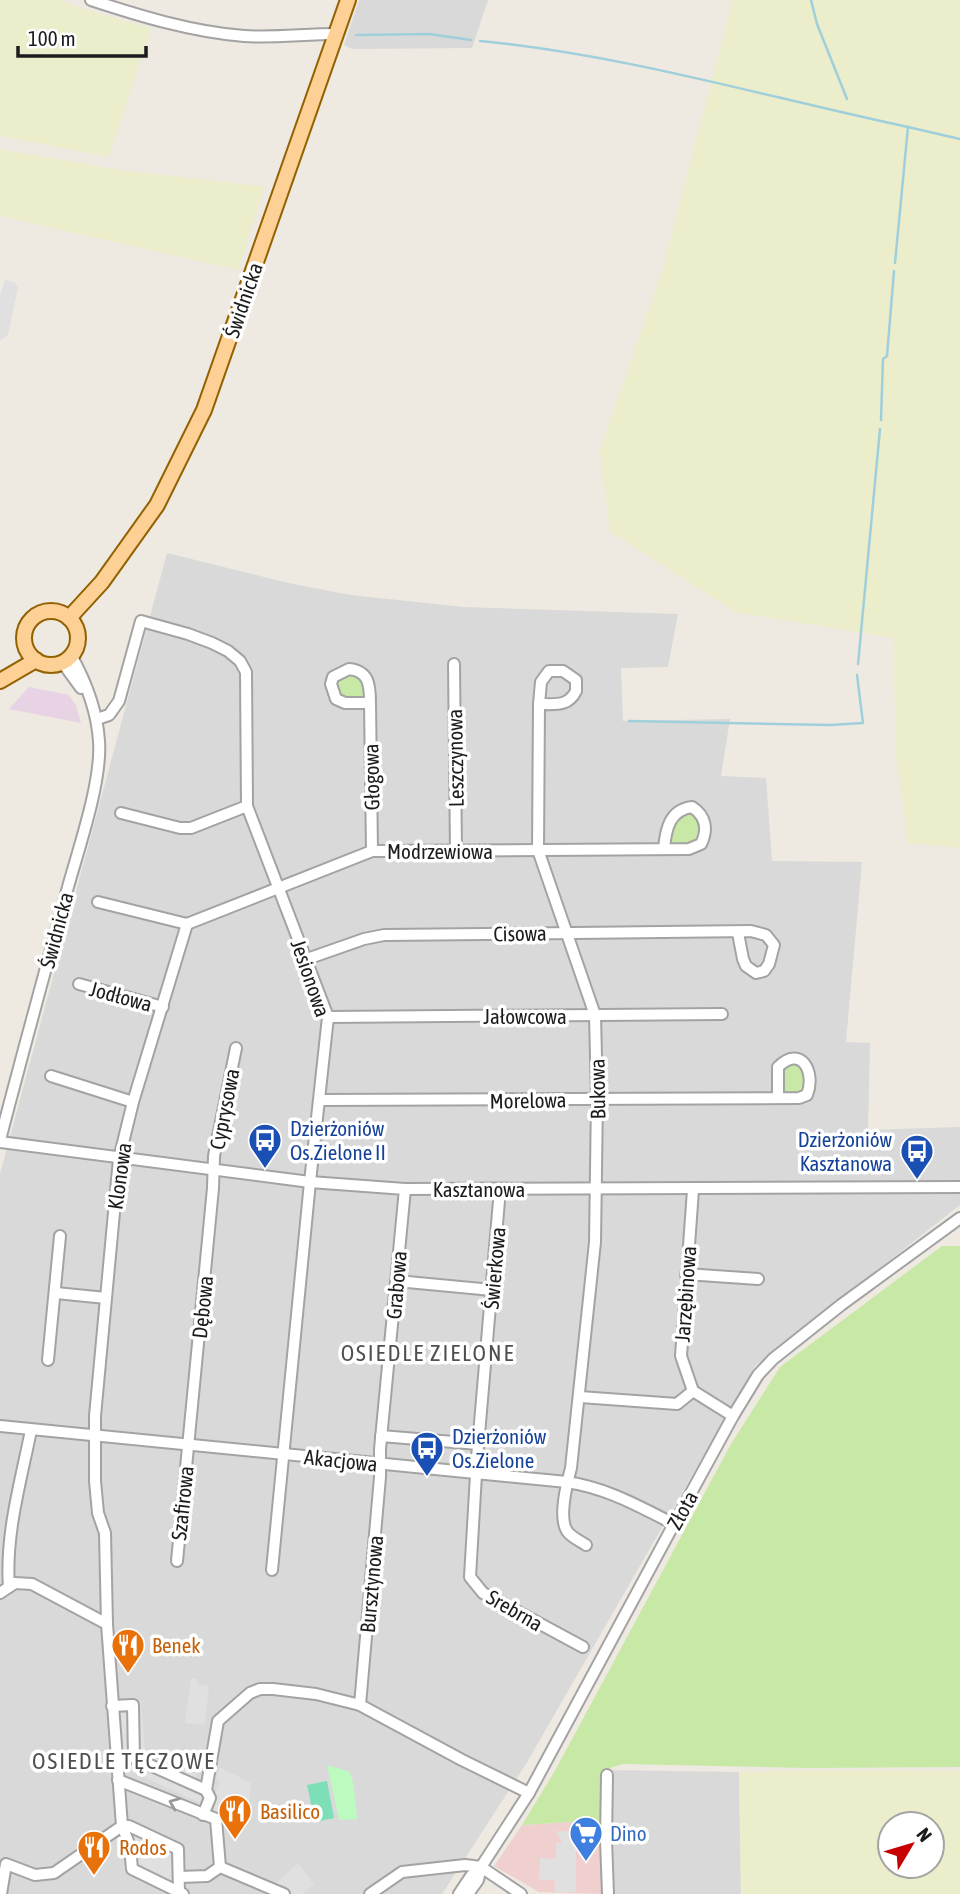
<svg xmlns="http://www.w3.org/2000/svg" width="960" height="1894" font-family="'Asap Condensed',sans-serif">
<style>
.residential{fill:#dad9d9}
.commercial{fill:#efd0cf}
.industrial{fill:#e7d3e3}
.farmland{fill:#ebedcb;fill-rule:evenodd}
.grass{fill:#c7e9a5}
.park{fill:#bcfac0}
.pitch{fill:#7ddfb8}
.parking{fill:#e0e0e0}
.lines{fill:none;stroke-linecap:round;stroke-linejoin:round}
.stream{stroke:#a0cfdc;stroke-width:2.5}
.minor-casing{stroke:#a3a3a3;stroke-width:14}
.major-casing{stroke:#936200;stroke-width:18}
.minor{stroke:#fff;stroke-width:10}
.major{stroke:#fdd096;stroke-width:14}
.oneway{stroke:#999}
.labels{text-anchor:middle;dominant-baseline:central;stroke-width:7;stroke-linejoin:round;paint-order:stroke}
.street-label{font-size:21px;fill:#1c1c1c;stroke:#fff}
.transit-label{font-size:21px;fill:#164399;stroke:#fff;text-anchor:start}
.food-label{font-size:21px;fill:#c56008;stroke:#fff;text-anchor:start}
.shop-label{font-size:21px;fill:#366cbe;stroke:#fff;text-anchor:start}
.neighbourhood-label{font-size:23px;letter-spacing:2px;fill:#4f4f4f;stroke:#fff}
</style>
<rect width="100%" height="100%" fill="#eee9e1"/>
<!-- residential -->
<g class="residential">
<path d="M359,0H488L472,48L352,49L344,45Z"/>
<path d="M167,553L293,584L351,595L463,607L678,614L668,667L621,668L623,721L730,719L721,776L766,778L772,861L862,862L846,1042L870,1043L868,1130L960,1127V1205L755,1366L526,1764L442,1894H0V1174Z"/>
<path d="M603,1770L739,1772L741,1894H603Z"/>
</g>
<!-- commercial -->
<path class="commercial" d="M603,1820V1894L539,1892L494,1866L522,1825Z"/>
<!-- industrial -->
<path class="industrial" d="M29,687L69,695L76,706L81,723L9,709Z"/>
<!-- farmland -->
<g class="farmland">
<path d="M0,0H59L86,10L151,28L109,157L0,136Z"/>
<path d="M733,0H960V848L908,843L896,754L893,638L735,612L610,531L600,451L661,274Z"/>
<path d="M0,149L119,170L260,186L264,189L238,270L0,216Z"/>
<path d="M820,1770L960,1771V1894H741L739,1772ZM890,1824H932V1866H890Z"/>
</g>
<!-- grass -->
<g class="grass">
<path d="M352,674L364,680L366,696L364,698L342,699L335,688L336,680L344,675Z"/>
<path d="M693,812L700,821V838L692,845L672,844L670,841V831L680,814Z"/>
<path d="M793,1062L802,1066L807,1083L800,1094L784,1093L782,1091V1068Z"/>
<path d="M942,1246H960V1767L806,1768L623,1764L603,1770V1820L522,1825L556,1769L731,1444L780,1367Z"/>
</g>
<!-- park -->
<path class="park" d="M327,1765L350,1772L354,1787L357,1819L339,1820Z"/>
<!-- pitch -->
<path class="pitch" d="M327,1781L334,1818L315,1822L307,1785Z"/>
<!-- parking -->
<g class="parking">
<path d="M5,280L14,282L18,287L8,335L0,341V295Z"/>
<path d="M191,1678L197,1679V1684L209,1686L205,1725L185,1723Z"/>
<path d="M141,1701L145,1752L197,1775L196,1779L203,1795L200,1803L127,1769H120L115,1702Z"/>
<path d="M219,1767L251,1783L247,1825L215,1810L214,1795L220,1783L217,1780Z"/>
<path d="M129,1826L179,1848L180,1881L171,1892L130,1872H124Z"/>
<path d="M556,1831L576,1832V1892H555V1880H539L540,1858L556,1859V1843H562Z"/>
<path d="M298,1863L314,1884L302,1894H288L274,1885Z"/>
</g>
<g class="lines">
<!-- stream -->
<g class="stream">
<path d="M811,0L817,24L847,99"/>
<path d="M356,35L429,34L471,40"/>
<path d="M480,41C626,55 766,97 908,127"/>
<path d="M895,263L908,127L960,139"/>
<path d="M881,420L883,359L887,356L894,271"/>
<path d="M858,664L880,429"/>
<path d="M629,721L830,725L863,723L857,675"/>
</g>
<defs>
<g id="minor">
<path d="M91,0C140,16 192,32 244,36C274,38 305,34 336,34"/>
<path d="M62,662L81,688"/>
<path d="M454,664L456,852"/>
<path d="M370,703H345L336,699L331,684L333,677L349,669C369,671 370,685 370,703L372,851"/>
<path d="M539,704L541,682L549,671H563L576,680V691C568,707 555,704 539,704L538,850L595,1015L597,1099L595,1242L571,1468C567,1483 558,1517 567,1531C571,1537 580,1541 586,1545"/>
<path d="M97,719L109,715L119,701L141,621L188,634L212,643L228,651L240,661L246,672L247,806L328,1017L310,1182L272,1570"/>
<path d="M121,813L180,828H191L247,806"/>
<path d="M98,902L187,924"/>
<path d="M187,924L372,851L689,849L701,844C708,830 706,816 692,807C670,810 666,828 664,848"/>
<path d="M307,959L364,939L384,935L751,931L766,935L774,945L769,964L764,971L756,973L746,966L743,959L738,933"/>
<path d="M79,984L163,1007"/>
<path d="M328,1017L722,1014"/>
<path d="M51,1076L133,1102"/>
<path d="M320,1100L799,1098L807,1095C816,1072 801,1044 778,1067V1098"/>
<path d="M0,1140C22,1055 45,971 68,887C79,847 102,781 99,741C97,710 86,682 71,655"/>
<path d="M0,1142L310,1182L405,1189L960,1187"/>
<path d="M500,1189L477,1458L470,1577L483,1593L583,1647"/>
<path d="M693,1190L681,1356L693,1391L733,1416"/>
<path d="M686,1274L758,1279"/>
<path d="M397,1281L492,1290"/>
<path d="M56,1293L106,1298"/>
<path d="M48,1360L60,1236"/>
<path d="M580,1397L677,1404L693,1391"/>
<path d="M0,1426L567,1482C607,1488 638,1506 674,1524"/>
<path d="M381,1436L478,1444"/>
<path d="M177,1561L213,1188L214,1156L236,1048"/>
<path d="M9,1587C5,1534 21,1481 31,1430"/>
<path d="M0,1593L15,1583L32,1584L107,1624"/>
<path d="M360,1705L380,1477V1449L405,1189"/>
<path d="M112,1706L133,1705L134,1758L206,1790"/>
<path d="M607,1775L606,1840L608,1894"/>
<path d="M118,1780L216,1819L220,1867"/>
<path d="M203,1815L210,1798L206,1790L218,1721L250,1693L260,1689H273L316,1694L360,1705L462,1760L529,1793"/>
<path d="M180,1877L207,1876L220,1867L284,1894"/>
<path d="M1,1894L6,1864L35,1875L54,1873L122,1826H129L178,1849L179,1893"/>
<path d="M183,1894L132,1869L130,1846L122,1826L107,1624L105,1533L98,1513L95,1481V1416L119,1159L133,1102L187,924"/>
<path d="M370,1894L402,1872L465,1865L481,1867L521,1894"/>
<path d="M459,1894L471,1876L481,1867L529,1793L674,1524L733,1416L758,1375L773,1359L841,1305L960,1218"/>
<path d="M468,1894L478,1880L481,1867"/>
</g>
<g id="major">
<circle cx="51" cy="638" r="27"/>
<path d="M69,618L102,582L157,505L204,410L348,0"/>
<path d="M0,681L36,660"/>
</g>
</defs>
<!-- minor casing -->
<use href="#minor" class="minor-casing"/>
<!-- major casing -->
<use href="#major" class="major-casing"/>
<!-- minor -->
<use href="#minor" class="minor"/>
<!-- major -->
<use href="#major" class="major"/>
</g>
<!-- one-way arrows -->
<defs><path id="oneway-chevron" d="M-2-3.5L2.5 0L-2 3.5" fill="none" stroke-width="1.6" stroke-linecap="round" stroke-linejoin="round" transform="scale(1.75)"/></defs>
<use class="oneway" href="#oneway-chevron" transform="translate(174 1803) rotate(-158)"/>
<!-- icons -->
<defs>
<symbol id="bus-pin" viewBox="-11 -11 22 30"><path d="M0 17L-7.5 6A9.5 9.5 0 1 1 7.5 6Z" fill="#1a4fb4" stroke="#fff"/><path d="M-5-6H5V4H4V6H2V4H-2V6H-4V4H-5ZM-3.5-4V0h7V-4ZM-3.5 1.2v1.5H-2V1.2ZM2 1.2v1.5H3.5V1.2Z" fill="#fff"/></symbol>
<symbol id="restaurant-pin" viewBox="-11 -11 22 30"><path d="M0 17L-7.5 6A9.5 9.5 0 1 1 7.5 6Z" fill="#e8710a" stroke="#fff"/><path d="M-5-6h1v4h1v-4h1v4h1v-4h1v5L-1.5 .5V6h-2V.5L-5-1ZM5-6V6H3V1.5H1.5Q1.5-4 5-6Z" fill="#fff"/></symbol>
<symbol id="supermarket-pin" viewBox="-11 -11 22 30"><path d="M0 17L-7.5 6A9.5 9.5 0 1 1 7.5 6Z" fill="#3f7fe0" stroke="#fff"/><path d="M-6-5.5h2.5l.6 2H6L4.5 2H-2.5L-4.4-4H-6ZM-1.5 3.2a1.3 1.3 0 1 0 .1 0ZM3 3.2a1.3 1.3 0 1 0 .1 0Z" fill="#fff"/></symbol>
</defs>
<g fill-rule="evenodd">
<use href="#bus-pin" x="246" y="1121" width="38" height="52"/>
<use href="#bus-pin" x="898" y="1132" width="38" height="52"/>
<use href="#bus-pin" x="408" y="1429" width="38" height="52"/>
<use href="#restaurant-pin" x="109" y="1626" width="38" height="52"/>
<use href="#restaurant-pin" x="216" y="1792" width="38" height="52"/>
<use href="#supermarket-pin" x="567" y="1814" width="38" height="52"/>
<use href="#restaurant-pin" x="75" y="1828" width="38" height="52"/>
</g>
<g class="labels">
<!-- street labels -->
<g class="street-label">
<text transform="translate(243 300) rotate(-71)">Świdnicka</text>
<text transform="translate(455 758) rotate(-91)">Leszczynowa</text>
<text transform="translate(371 777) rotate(-91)">Głogowa</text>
<text x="440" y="851">Modrzewiowa</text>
<text transform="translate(56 930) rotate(-75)">Świdnicka</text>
<text transform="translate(520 933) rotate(-1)">Cisowa</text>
<text transform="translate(311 978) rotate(71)">Jesionowa</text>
<text transform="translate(121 996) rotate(15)">Jodłowa</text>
<text x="525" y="1016">Jałowcowa</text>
<text transform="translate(597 1089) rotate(-91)">Bukowa</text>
<text transform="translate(528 1100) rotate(-1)">Morelowa</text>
<text transform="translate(224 1109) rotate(-79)">Cyprysowa</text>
<text transform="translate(119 1176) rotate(-82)">Klonowa</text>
<text x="479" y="1189">Kasztanowa</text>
<text transform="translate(494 1268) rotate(-85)">Świerkowa</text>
<text transform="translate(396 1285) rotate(-85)">Grabowa</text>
<text transform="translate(685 1294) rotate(-86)">Jarzębinowa</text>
<text transform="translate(202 1307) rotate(-84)">Dębowa</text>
<text transform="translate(341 1460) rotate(6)">Akacjowa</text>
<text transform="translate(182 1503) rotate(-84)">Szafirowa</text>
<text transform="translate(682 1510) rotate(-61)">Złota</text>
<text transform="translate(371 1584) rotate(-85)">Bursztynowa</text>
<text transform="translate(515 1610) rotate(30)">Srebrna</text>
</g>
<!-- transit labels -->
<g class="transit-label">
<text x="290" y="1128">Dzierżoniów<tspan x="290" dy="24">Os.Zielone II</tspan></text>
<text x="892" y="1139" text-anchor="end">Dzierżoniów<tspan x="892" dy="24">Kasztanowa</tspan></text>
<text x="452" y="1436">Dzierżoniów<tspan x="452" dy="24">Os.Zielone</tspan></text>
</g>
<!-- food labels -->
<g class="food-label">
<text x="152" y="1645">Benek</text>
<text x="260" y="1811">Basilico</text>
<text x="119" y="1847">Rodos</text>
</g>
<!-- shop labels -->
<g class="shop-label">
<text x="610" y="1833">Dino</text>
</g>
<!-- neighbourhood labels -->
<g class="neighbourhood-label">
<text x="428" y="1353">OSIEDLE ZIELONE</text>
<text x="124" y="1761">OSIEDLE TĘCZOWE</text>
</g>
</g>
<!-- north arrow -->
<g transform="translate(911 1845) rotate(52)"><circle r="33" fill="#ffffff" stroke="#a4a4a4" stroke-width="2"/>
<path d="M0-5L12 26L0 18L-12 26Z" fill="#c70001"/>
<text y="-10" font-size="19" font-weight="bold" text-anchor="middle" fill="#1c1c1c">N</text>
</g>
<!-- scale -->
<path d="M18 46v10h128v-10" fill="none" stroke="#1c1c1c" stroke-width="3.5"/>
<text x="28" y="46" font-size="21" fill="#1c1c1c" stroke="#ffffff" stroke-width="5" paint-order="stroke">100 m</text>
</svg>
